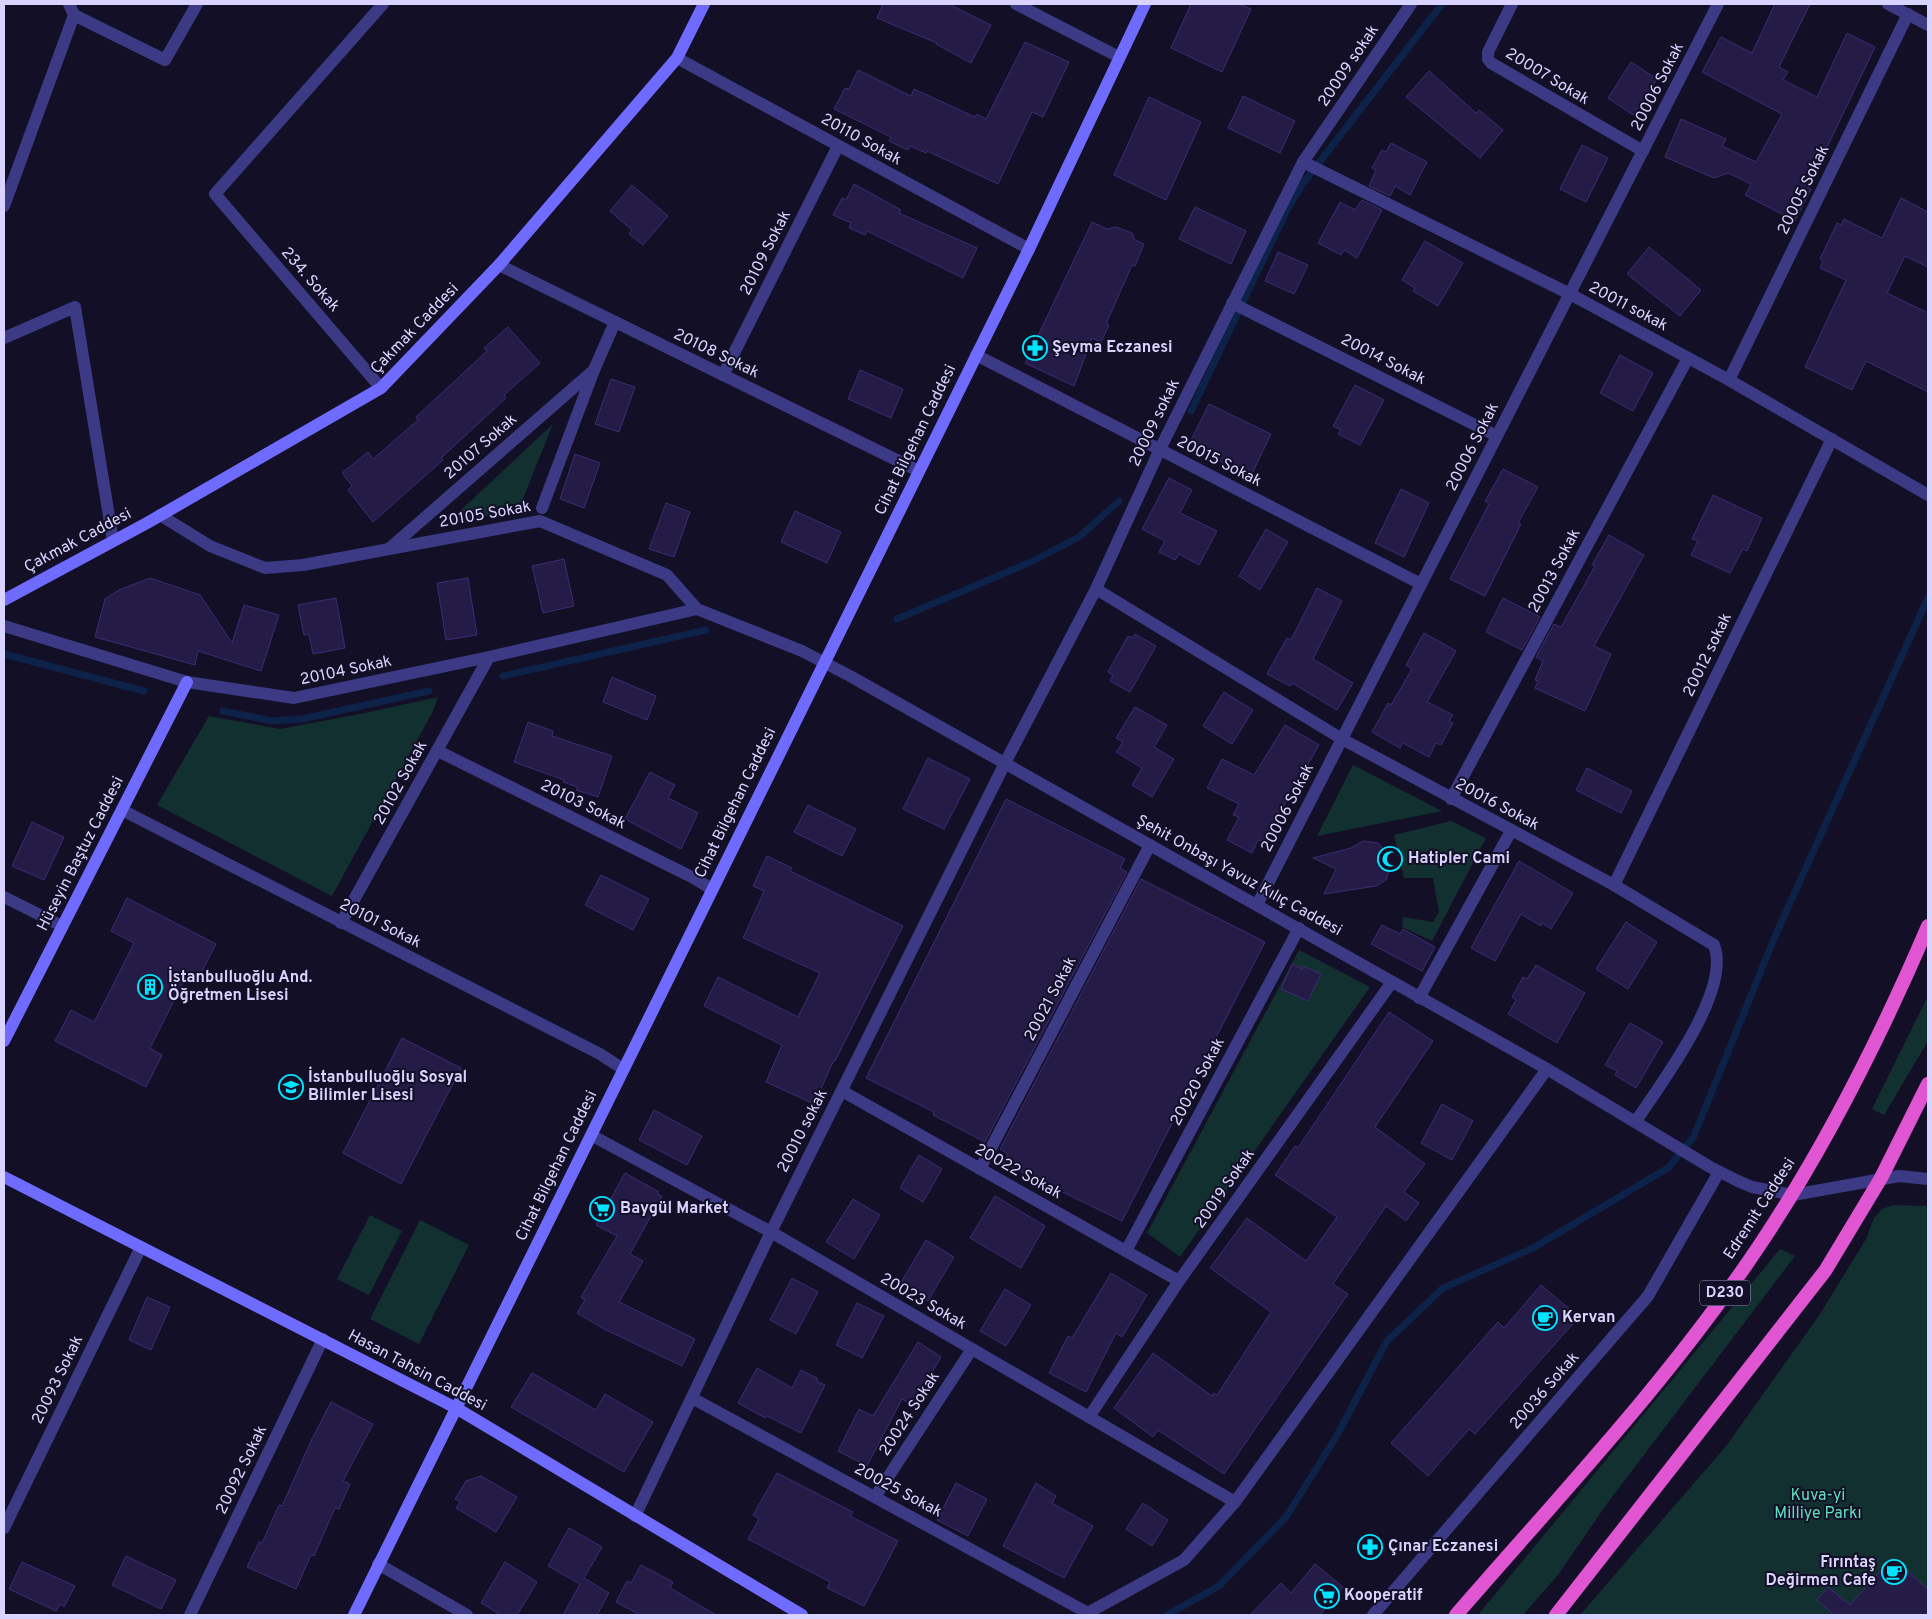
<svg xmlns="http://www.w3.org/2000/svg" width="1932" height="1619" font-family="Overpass,sans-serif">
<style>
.green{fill:#12302f}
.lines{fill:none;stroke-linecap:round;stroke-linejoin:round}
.stream{stroke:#0c2248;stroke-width:7}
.building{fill:#241b47;stroke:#3b2d73}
.minor{stroke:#3d3a85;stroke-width:12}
.secondary{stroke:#6f6bff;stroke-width:12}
.trunk{stroke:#e055d1;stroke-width:14}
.labels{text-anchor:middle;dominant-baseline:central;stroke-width:4;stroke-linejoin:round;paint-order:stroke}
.shield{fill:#130f26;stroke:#9e99be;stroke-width:1}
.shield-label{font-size:15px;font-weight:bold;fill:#d9d4ff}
.street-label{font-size:16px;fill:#d9d4ff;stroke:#130f26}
.poi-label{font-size:16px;font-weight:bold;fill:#d9d4ff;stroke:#130f26;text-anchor:start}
.park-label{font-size:16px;fill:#5fe0c0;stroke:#130f26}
</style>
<rect width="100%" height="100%" fill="#130f26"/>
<!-- green -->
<g class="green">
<path d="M553,424L520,506L515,510L446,524Z"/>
<path d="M438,697L432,713L332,896L157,805L209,716L280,729L365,713Z"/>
<path d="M1353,765L1442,811L1317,836Z"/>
<path d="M1451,821L1486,838L1432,941L1402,927L1403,917L1433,922L1439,912L1433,878H1404L1394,835Z"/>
<path d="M1299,950L1370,987L1180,1257L1147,1233Z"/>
<path d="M1928,996V1041L1884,1115L1872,1109Z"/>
<path d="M1893,1205L1928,1206V1615H1580L1727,1445L1820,1314L1866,1239L1874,1218L1882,1209Z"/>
<path d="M370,1215L402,1231L369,1295L337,1279Z"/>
<path d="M420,1220L469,1245L419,1344L370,1319Z"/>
<path d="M1780,1249L1795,1256L1606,1505L1558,1575L1523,1615H1478Z"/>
</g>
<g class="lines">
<!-- stream -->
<g class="stream">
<path d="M1191,411L1288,208L1304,182L1442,4"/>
<path d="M897,619L1033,561L1079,537L1119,501"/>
<path d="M4,654L144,691"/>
<path d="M503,676L706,630"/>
<path d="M223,711L273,721L302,719L429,691"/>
<path d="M1167,1615L1219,1586L1286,1517L1336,1437L1387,1341L1443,1288L1533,1248L1668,1168L1693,1138L1776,934L1928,598"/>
</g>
</g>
<!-- building -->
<g class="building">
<path d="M883,4H949L991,25L971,63L936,44L937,43L877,18Z"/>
<path d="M1191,4H1239L1251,9L1222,72L1171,48Z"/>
<path d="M1775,4H1810L1779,67L1788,72L1783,80L1817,97L1847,33L1875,47L1808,187L1811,189L1795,221L1745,195L1751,184L1728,173L1714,178L1665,157L1681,119L1726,139L1722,146L1756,162L1782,114L1702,72L1721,37L1752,53Z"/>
<path d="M1025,42L1069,62L1043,117L1032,112L998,184L927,151L926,153L910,146L908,150L889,141L891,137L834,109L845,88L849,89L858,70L911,96L914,89L975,117L977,114L986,119Z"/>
<path d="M1631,62L1657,79L1633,115L1608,98Z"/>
<path d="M1429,71L1476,113L1479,110L1503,130L1480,158L1406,97Z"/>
<path d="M1243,96L1295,121L1280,153L1228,128Z"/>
<path d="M1149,97L1201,122L1166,200L1114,175Z"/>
<path d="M1391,143L1427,162L1410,195L1395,186L1390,196L1369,186L1376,170L1372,168L1382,150L1386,152Z"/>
<path d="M1582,145L1608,158L1586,202L1560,189Z"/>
<path d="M854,184L901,210L899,213L977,248L963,278L867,231L865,235L849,228L851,223L833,215L842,198L846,200Z"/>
<path d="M632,185L668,216L643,245L629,234L632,230L610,211Z"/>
<path d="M1901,198L1928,212V267L1905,256L1887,293L1928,313V392L1866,361L1852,390L1805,367L1846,280L1820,268L1823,261L1820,259L1837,223L1841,225L1844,219L1882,238Z"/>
<path d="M1362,200L1382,210L1357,258L1344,250L1341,255L1318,243L1340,202L1355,210Z"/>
<path d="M1195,207L1246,231L1231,264L1179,239Z"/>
<path d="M1092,222L1107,229L1116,227L1132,233L1135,240L1144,244L1135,266L1132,265L1106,324L1109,325L1101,342L1092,338L1074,386L1025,363Z"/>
<path d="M1425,241L1463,263L1438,306L1413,291L1415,288L1402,280Z"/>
<path d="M1649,247L1701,290L1680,316L1627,274Z"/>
<path d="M1278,252L1308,265L1294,294L1265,281Z"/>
<path d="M508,327L540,363L504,395L506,398L441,458L443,460L373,522L348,490L352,486L342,473L368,452L373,459L418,420L416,417L487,351L484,348Z"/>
<path d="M1620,355L1653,373L1633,411L1600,393Z"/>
<path d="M860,370L903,389L891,418L848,399Z"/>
<path d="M611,379L635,387L619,432L595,424Z"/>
<path d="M1355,385L1384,400L1360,445L1338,434L1341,430L1333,426Z"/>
<path d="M1209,404L1271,434L1249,480L1223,467L1224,463L1205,454L1207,450L1190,442Z"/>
<path d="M575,454L600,463L584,508L560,499Z"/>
<path d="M1503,469L1538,487L1518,523L1521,524L1485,596L1450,579L1489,504L1485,501Z"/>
<path d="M1169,478L1192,490L1180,513L1217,531L1199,565L1179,554L1175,560L1159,552L1165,541L1142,529Z"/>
<path d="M1401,489L1429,503L1404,557L1375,543Z"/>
<path d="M1713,495L1762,518L1747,551L1743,549L1730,573L1691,555L1698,541L1692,539Z"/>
<path d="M666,503L690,512L674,557L649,549Z"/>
<path d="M795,511L841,532L827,563L781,542Z"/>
<path d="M1266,529L1288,542L1260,590L1239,576Z"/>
<path d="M1609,535L1644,555L1594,646L1611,654L1585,711L1535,688L1538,681L1535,680L1543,661L1536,657L1554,624L1561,627L1595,566L1592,565Z"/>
<path d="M564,559L574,606L543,613L532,566Z"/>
<path d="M150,578L200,595L232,643L244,605L279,615L261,671L198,651L195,665L95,637L105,599L119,590Z"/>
<path d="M468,578L477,635L446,640L437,583Z"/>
<path d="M1317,588L1342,601L1313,659L1353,683L1337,710L1292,683L1290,686L1267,674L1287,638L1291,640Z"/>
<path d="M336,598L345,648L313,654L309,634L304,635L298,605Z"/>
<path d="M1503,598L1540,617L1522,650L1486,632Z"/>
<path d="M1424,633L1456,651L1427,702L1453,715L1449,721L1453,723L1441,745L1436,743L1429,757L1403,743L1400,748L1372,732L1388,703L1391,705L1412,669L1406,665Z"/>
<path d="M1135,634L1156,646L1130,692L1110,681L1113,675L1108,672L1128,636L1133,638Z"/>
<path d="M612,677L656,696L647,720L603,702Z"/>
<path d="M1224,692L1253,710L1232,744L1203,726Z"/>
<path d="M1135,707L1167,725L1154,747L1174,759L1152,797L1132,785L1142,768L1116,752L1123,742L1116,738Z"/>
<path d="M528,722L553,731L552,736L612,756L598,797L576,790L578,787L563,782L564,780L514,762Z"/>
<path d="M1285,725L1319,745L1263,842L1258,840L1252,853L1227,840L1239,817L1233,815L1239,804L1207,788L1222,759L1254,775Z"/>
<path d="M928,758L970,779L944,829L903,809Z"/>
<path d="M1587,768L1632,791L1621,813L1576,790Z"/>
<path d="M650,772L675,785L668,798L698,813L681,849L625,819Z"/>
<path d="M1006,799L1125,859L1120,868L1127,872L985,1142L933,1115L934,1112L866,1078Z"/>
<path d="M808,805L856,829L842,856L794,832Z"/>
<path d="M32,822L64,837L44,880L12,866Z"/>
<path d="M1363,841L1378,843L1388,854L1390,869L1386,880L1376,886L1324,894L1336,869L1313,858L1351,848Z"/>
<path d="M767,856L792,868L790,871L903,926L835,1061L834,1060L814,1104L766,1082L782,1045L704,1006L718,977L798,1017L820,973L743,938L764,891L753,886Z"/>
<path d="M1519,861L1573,893L1551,929L1542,923L1541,926L1521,914L1495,961L1471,948Z"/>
<path d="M601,875L649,899L633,930L585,905Z"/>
<path d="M1141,879L1265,942L1122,1221L1003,1163L1008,1154L1000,1149Z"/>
<path d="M127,898L216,944L197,981L187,975L150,1048L162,1055L146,1087L55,1041L71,1010L94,1022L109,993L134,943L111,931Z"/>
<path d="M1626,922L1657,942L1628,989L1596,969Z"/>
<path d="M1382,925L1400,934L1403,929L1435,947L1422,971L1371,944Z"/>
<path d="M1292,964L1302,969L1303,966L1321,974L1308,1001L1281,989Z"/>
<path d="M1536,965L1585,993L1557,1043L1508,1014L1516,1000L1512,997L1523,977L1527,979Z"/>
<path d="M1389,1012L1433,1041L1375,1127L1425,1164L1404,1192L1419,1203L1406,1221L1386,1206L1333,1284L1348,1294L1224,1474L1158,1430L1153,1437L1114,1408L1153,1353L1212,1396L1214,1393L1217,1395L1271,1312L1210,1268L1247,1218L1306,1261L1337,1217L1275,1175L1295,1146L1298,1148Z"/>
<path d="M1630,1023L1663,1042L1636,1088L1615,1075L1617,1071L1605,1065Z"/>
<path d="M402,1038L461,1068L401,1184L343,1153Z"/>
<path d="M1442,1104L1473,1121L1452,1160L1421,1143Z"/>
<path d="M654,1110L702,1136L687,1165L639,1140Z"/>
<path d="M919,1155L942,1169L923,1202L900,1188Z"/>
<path d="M625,1173L659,1192L657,1194L662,1196L630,1254L643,1261L619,1302L695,1339L682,1366L604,1329L577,1313L585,1300L581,1297L617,1236L596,1225Z"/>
<path d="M995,1196L1045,1226L1021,1268L970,1238Z"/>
<path d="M853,1199L880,1215L854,1259L826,1242Z"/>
<path d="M926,1240L954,1257L928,1301L900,1284Z"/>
<path d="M1111,1273L1147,1295L1122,1337L1116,1333L1086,1392L1049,1373L1068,1336L1072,1338Z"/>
<path d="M792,1278L818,1292L796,1334L770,1320Z"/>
<path d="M1541,1285L1579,1317L1475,1434L1469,1429L1428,1476L1391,1443L1498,1322L1504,1328Z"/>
<path d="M1005,1289L1031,1305L1006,1346L980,1331Z"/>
<path d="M147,1297L170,1307L151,1350L129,1340Z"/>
<path d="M857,1303L884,1316L862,1358L836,1345Z"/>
<path d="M918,1342L941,1357L912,1405L902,1399L867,1466L838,1451L859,1409L873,1416Z"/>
<path d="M757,1368L792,1388L801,1370L817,1378L818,1382L825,1385L801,1433L767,1416L765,1418L738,1403Z"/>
<path d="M532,1373L596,1410L605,1394L653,1422L624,1472L511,1407Z"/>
<path d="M331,1402L373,1424L343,1481L350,1484L339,1509L335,1508L314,1556L311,1555L296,1589L247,1567L259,1542L262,1543L279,1505L282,1506L311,1441Z"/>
<path d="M777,1473L853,1512L850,1516L898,1541L864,1606L827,1588L830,1582L748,1539L759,1519L753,1515Z"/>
<path d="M481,1476L517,1497L496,1532L456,1508L460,1502L455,1499L466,1481Z"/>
<path d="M956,1483L987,1499L968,1536L937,1520Z"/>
<path d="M1036,1483L1056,1496L1052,1503L1093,1526L1064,1578L1003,1546Z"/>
<path d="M1143,1503L1168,1520L1152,1546L1126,1529Z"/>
<path d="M569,1528L602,1547L584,1578L609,1593L597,1615H563L580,1584L548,1566Z"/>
<path d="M126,1556L176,1580L161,1609L112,1585Z"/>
<path d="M1892,1558L1928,1589V1615H1834L1817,1600L1828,1587L1850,1605Z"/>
<path d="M22,1562L75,1586L64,1607L60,1604L56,1611L9,1589Z"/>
<path d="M505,1562L537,1582L517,1615H501L481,1603Z"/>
<path d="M1315,1564L1343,1587L1320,1615H1250L1281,1583L1291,1593Z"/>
<path d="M641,1565L673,1582L670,1588L716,1615H640L616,1602L627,1581L631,1583Z"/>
</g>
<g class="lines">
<!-- minor -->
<g class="minor">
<path d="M1016,4L1119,57"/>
<path d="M1512,4L1488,52V59L1491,63L1643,151"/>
<path d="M1888,4L1928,25"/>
<path d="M74,15L165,60L197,4"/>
<path d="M677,58L1029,249"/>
<path d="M1303,162L1570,294L1729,380L1928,495"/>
<path d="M4,206L74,15L69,4"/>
<path d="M499,265L919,471"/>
<path d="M1232,303L1497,436"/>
<path d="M4,338L75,307L113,541"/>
<path d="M976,355L1421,584"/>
<path d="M723,375L838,146"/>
<path d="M1729,380L1908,14"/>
<path d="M381,388L215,194L383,4"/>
<path d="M542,508L594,370L615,322"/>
<path d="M160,515L210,546L265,568L303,565L540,521L667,575L697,609L802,651L850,676L1547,1069L1710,1167L1738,1181L1752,1187L1793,1195L1899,1176L1928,1179"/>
<path d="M390,548L594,370"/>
<path d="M1096,589L1342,739L1614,885L1714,945C1732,990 1662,1082 1636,1121"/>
<path d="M4,626L187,682L294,698L489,657L697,609"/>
<path d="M438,751L692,877L712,889"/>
<path d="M1451,799L1688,358"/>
<path d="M122,810L600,1054L623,1069"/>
<path d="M1614,885L1832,439"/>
<path d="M4,897L62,926"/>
<path d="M1257,905L1718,4"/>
<path d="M341,923L489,657"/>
<path d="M1419,998L1511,831"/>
<path d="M842,1091L1179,1281"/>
<path d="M591,1135L771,1232L1235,1502"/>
<path d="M980,1169L1150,845"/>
<path d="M1126,1251L1299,928"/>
<path d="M692,1398L1088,1613"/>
<path d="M1089,1417L1179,1281L1392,982"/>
<path d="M875,1497L972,1349"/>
<path d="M635,1516L771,1232L1005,763L1096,589L1160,449L1303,162L1411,4"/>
<path d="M4,1528L141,1247"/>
<path d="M378,1564L467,1615"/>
<path d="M190,1615L323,1339"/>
<path d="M1084,1615L1184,1560L1235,1502L1547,1069"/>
<path d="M1373,1615L1648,1296L1719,1172"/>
</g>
<!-- secondary -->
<g class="secondary">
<path d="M4,600L147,523L381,388L499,265L677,58L704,4"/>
<path d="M4,1041L187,682"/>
<path d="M4,1177L456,1408L802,1615"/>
<path d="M354,1615L1029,249L1145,4"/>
</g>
<!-- trunk -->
<g class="trunk">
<path d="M1456,1615C1561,1494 1672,1377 1761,1243C1827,1144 1881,1036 1928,926"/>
<path d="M1556,1615L1825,1271L1881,1178L1928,1084"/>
</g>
</g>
<!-- icons -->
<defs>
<symbol id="pharmacy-ring" viewBox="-11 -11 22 22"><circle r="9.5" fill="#130f26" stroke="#00e5ff" stroke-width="1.5"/><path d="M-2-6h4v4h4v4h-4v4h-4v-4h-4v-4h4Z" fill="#00e5ff"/></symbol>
<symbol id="mosque-ring" viewBox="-11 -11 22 22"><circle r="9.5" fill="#130f26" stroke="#00e5ff" stroke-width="1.5"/><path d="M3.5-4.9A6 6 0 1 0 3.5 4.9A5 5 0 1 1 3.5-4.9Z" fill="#00e5ff"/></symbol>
<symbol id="building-ring" viewBox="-11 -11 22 22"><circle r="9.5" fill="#130f26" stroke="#00e5ff" stroke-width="1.5"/><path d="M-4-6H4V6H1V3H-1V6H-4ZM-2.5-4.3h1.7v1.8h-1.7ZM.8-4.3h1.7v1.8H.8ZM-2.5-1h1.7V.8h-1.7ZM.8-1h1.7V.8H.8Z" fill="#00e5ff"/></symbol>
<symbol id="school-ring" viewBox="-11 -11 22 22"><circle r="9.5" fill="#130f26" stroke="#00e5ff" stroke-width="1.5"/><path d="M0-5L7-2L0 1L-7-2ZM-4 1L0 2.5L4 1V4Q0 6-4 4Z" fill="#00e5ff"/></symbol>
<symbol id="supermarket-ring" viewBox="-11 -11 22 22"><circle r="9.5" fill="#130f26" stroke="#00e5ff" stroke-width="1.5"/><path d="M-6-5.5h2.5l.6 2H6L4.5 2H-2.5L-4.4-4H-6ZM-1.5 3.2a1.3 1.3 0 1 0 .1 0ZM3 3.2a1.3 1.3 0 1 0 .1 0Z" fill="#00e5ff"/></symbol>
<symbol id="cafe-ring" viewBox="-11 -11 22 22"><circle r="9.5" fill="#130f26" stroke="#00e5ff" stroke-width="1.5"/><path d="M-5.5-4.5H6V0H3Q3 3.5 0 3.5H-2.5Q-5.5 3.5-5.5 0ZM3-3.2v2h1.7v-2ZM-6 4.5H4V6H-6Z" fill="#00e5ff"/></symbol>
</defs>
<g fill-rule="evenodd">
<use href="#pharmacy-ring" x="1021" y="334" width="28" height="28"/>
<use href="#mosque-ring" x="1376" y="845" width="28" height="28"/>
<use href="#building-ring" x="136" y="973" width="28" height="28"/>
<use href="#school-ring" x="277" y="1073" width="28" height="28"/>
<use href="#supermarket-ring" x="588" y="1195" width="28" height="28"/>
<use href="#cafe-ring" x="1531" y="1304" width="28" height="28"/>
<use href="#pharmacy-ring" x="1356" y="1533" width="28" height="28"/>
<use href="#cafe-ring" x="1880" y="1558" width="28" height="28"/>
<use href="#supermarket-ring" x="1313" y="1582" width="28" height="28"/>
</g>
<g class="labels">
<!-- shield labels -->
<rect class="shield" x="1700" y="1280.5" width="50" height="25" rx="4"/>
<g class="shield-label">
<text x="1725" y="1293">D230</text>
</g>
<!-- street labels -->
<g class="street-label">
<text transform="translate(1349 66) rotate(-56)">20009 sokak</text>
<text transform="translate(1547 77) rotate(31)">20007 Sokak</text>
<text transform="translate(1658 87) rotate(-63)">20006 Sokak</text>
<text transform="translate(861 140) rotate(29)">20110 Sokak</text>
<text transform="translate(1804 190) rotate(-64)">20005 Sokak</text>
<text transform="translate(766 253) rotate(-63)">20109 Sokak</text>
<text transform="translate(310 280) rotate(49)">234. Sokak</text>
<text transform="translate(1628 307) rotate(28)">20011 sokak</text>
<text transform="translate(415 329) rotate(-46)">Çakmak Caddesi</text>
<text transform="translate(716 354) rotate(26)">20108 Sokak</text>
<text transform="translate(1383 360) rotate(27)">20014 Sokak</text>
<text transform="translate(1155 423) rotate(-64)">20009 sokak</text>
<text transform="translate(916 440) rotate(-64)">Cihat Bilgehan Caddesi</text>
<text transform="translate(481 447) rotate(-41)">20107 Sokak</text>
<text transform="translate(1473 447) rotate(-63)">20006 Sokak</text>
<text transform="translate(1219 462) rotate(27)">20015 Sokak</text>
<text transform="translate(485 515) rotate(-10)">20105 Sokak</text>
<text transform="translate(78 541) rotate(-28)">Çakmak Caddesi</text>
<text transform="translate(1555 571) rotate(-62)">20013 Sokak</text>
<text transform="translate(1708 655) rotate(-64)">20012 sokak</text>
<text transform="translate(346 671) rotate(-12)">20104 Sokak</text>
<text transform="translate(401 783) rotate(-61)">20102 Sokak</text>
<text transform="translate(736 803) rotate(-64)">Cihat Bilgehan Caddesi</text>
<text transform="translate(583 805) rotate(26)">20103 Sokak</text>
<text transform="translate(1497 805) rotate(28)">20016 Sokak</text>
<text transform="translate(1288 808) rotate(-63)">20006 Sokak</text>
<text transform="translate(81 854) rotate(-63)">Hüseyin Baştuz Caddesi</text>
<text transform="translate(1239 876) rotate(29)">Şehit Onbaşı Yavuz Kılıç Caddesi</text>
<text transform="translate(380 924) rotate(27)">20101 Sokak</text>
<text transform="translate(1051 999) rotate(-62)">20021 Sokak</text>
<text transform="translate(1198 1082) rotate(-62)">20020 Sokak</text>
<text transform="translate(803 1131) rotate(-63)">20010 sokak</text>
<text transform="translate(557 1166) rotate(-64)">Cihat Bilgehan Caddesi</text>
<text transform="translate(1018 1172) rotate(29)">20022 Sokak</text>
<text transform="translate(1225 1189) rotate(-55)">20019 Sokak</text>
<text transform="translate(1760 1209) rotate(-57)">Edremit Caddesi</text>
<text transform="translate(923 1302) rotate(30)">20023 Sokak</text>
<text transform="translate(417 1371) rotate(28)">Hasan Tahsin Caddesi</text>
<text transform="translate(58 1380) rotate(-64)">20093 Sokak</text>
<text transform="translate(1545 1391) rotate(-49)">20036 Sokak</text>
<text transform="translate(910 1414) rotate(-57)">20024 Sokak</text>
<text transform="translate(242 1470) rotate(-64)">20092 Sokak</text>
<text transform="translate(898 1491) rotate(28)">20025 Sokak</text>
</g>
<!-- poi labels -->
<g class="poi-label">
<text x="1052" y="348">Şeyma Eczanesi</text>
<text x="1408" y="859">Hatipler Cami</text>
<text x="168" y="978">İstanbulluoğlu And.<tspan x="168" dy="18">Öğretmen Lisesi</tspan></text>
<text x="308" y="1078">İstanbulluoğlu Sosyal<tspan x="308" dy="18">Bilimler Lisesi</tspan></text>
<text x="620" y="1209">Baygül Market</text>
<text x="1562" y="1318">Kervan</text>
<text x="1388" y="1547">Çınar Eczanesi</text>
<text x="1876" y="1563" text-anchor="end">Fırıntaş<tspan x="1876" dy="18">Değirmen Cafe</tspan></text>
<text x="1344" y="1596">Kooperatif</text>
</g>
<!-- park labels -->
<g class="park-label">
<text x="1818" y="1496">Kuva-yi<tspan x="1818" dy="18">Milliye Parkı</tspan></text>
</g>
</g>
<!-- border -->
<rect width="1932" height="1619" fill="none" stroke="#d9d4ff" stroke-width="10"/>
</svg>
